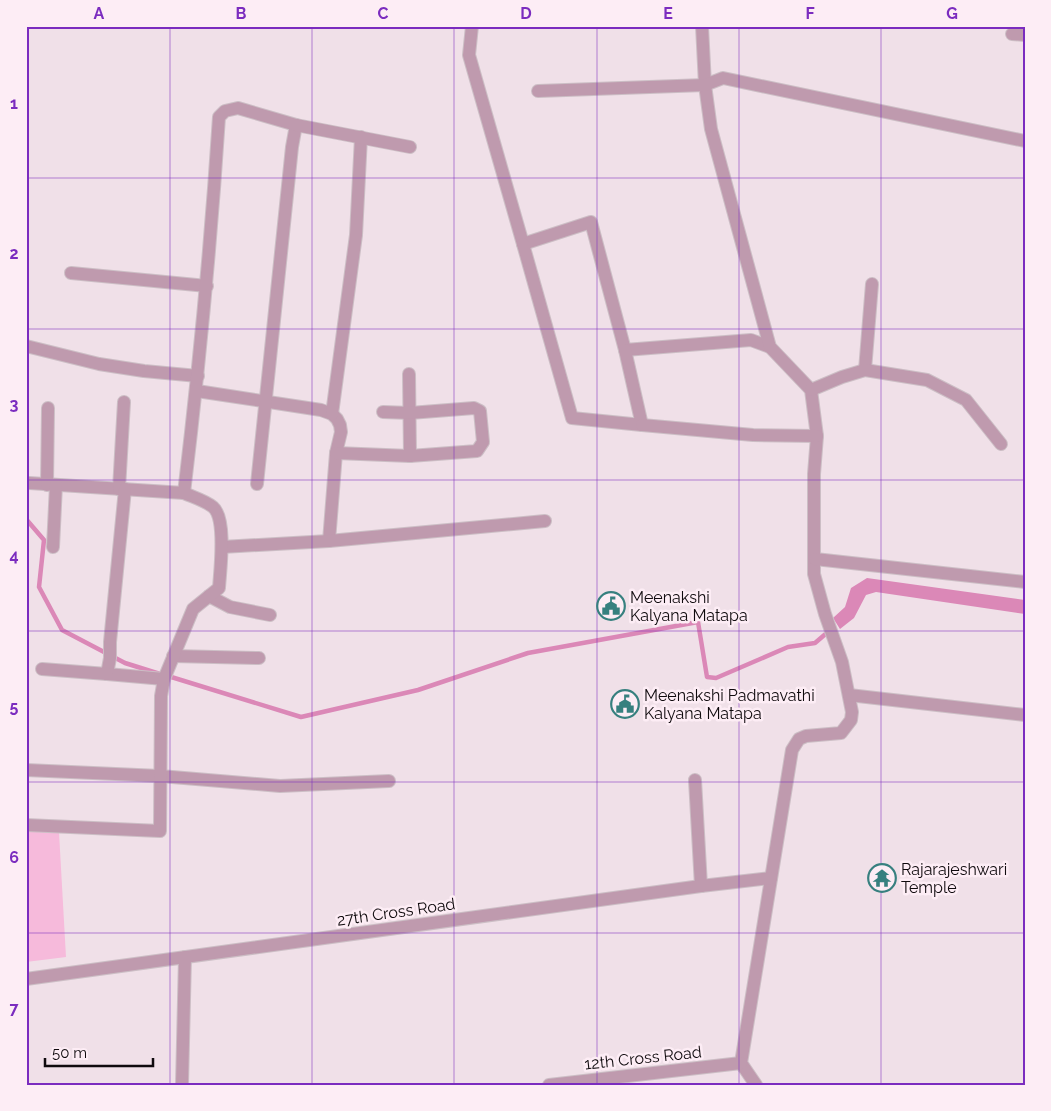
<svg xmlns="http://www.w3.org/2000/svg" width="1051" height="1111" font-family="Raleway,sans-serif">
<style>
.green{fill:#f6badb}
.water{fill:#db88b7}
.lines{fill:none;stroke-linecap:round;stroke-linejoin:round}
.stream{stroke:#db88b7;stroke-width:4.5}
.minor-casing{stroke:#ccbec5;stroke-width:14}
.minor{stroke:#bf9aae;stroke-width:12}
.grid{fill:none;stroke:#7b2cbf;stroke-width:1;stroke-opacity:0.55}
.labels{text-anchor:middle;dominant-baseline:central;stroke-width:5;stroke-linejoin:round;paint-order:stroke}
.poi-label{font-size:16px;fill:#0f0a0d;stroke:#fdedf5;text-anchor:start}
.street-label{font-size:16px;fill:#0f0a0d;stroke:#fdedf5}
.neatline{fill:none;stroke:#7b2cbf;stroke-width:2}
.grid-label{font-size:16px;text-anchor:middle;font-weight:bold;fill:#7b2cbf}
</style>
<rect width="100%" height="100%" fill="#f0e0e8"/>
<!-- green -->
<path class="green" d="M26,831L59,832L66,957L26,962Z"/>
<!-- water -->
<path class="water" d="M867,578L1025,600V614L876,592L866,595L854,618L840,629L833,618L845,607L851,588Z"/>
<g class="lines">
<!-- stream -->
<g class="stream">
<path d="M26,519L44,540L39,587L62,630L125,663L160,674"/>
<path d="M168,676L301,717L418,690L528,653L698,622L707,677L716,678L788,647L815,643L829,631"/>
</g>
<defs>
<g id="minor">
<path d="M472,26L469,55L523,244L591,222L625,350L751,340L770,347"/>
<path d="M702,26L705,85L711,129L770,347L811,390L817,436L814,474V574L825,614L842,662L852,712L851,720L841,733L806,736L799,739L792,750L741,1063L756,1085"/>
<path d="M1012,34L1025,35"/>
<path d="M538,91L705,85L723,78L1025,141"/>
<path d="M523,244L572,418L642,425L625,350"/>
<path d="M71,273L207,286"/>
<path d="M26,346L99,364L144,371L198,376"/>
<path d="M865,370L872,284"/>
<path d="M409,374L410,456"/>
<path d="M811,390L842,377L865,370L927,380L966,400L1001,444"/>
<path d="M197,391L321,410L332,414L337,419L340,425L341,432L336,453L329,541"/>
<path d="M332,414L356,235L361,137"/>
<path d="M642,425L753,435L817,436"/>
<path d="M336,453L410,456L477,451L483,442L480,411L474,408L410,413L383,412"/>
<path d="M29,483L184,493"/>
<path d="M257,484L292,147L296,125"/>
<path d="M47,485L48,408"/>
<path d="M119,489L124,402"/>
<path d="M125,489L110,642V658L107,674L164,679"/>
<path d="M53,547L56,485"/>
<path d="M222,547L329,541L545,521"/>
<path d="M815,559L1025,582"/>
<path d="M209,596L230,607L270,615"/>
<path d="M173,656L259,658"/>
<path d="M42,669L107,674"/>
<path d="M849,695L1025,715"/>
<path d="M26,770L160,776L280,786L389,781"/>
<path d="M695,780L701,886"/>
<path d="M26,825L160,831L161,696L164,679L193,609L219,588C220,571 227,519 213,507C206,501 193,497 184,493C199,368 211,242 219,117L225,111L238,108L296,125L410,147"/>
<path d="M26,979L701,886L771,878"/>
<path d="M182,1085L185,957"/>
<path d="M549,1085L741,1063"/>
</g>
</defs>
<!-- minor casing -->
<use href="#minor" class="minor-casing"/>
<!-- minor -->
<use href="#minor" class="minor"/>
</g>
<!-- grid -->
<path class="grid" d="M170,26V1085M312,26V1085M454,26V1085M597,26V1085M739,26V1085M881,26V1085M26,178H1025M26,329H1025M26,480H1025M26,631H1025M26,782H1025M26,933H1025"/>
<!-- icons -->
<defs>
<symbol id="civic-ring" viewBox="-11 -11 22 22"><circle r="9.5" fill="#fdedf5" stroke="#37807f" stroke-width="1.5"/><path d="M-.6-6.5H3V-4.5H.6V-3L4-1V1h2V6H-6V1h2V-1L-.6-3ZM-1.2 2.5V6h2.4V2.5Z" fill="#37807f"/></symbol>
<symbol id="temple-ring" viewBox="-11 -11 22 22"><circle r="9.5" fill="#fdedf5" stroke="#37807f" stroke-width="1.5"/><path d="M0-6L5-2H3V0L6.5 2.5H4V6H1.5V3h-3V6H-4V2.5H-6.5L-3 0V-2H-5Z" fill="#37807f"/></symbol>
</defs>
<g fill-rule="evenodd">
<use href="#civic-ring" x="595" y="590" width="32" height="32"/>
<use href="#civic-ring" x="609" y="688" width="32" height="32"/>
<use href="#temple-ring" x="866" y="862" width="32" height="32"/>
</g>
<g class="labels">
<!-- poi labels -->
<g class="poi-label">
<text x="630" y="597">Meenakshi<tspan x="630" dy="18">Kalyana Matapa</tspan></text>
<text x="644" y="695">Meenakshi Padmavathi<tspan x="644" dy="18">Kalyana Matapa</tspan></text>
<text x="901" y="869">Rajarajeshwari<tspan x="901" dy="18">Temple</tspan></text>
</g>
<!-- street labels -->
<g class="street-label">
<text transform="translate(396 912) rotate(-8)">27th Cross Road</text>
<text transform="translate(643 1058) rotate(-6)">12th Cross Road</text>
</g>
</g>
<!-- border -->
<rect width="1051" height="1111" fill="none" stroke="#fdedf5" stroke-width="55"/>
<!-- scale -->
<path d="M45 1058v8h108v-8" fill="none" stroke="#0f0a0d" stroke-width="2.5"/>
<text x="52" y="1058" font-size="15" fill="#0f0a0d" stroke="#fdedf5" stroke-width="4" paint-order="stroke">50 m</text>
<rect x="28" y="28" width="996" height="1056" class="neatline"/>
<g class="grid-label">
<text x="99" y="19">A</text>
<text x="241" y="19">B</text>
<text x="383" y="19">C</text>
<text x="526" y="19">D</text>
<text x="668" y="19">E</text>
<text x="810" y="19">F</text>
<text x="952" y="19">G</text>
<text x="14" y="109">1</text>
<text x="14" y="259">2</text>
<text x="14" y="410">3</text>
<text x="14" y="561">4</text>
<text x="14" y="712">5</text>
<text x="14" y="863">6</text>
<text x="14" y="1014">7</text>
</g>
</svg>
